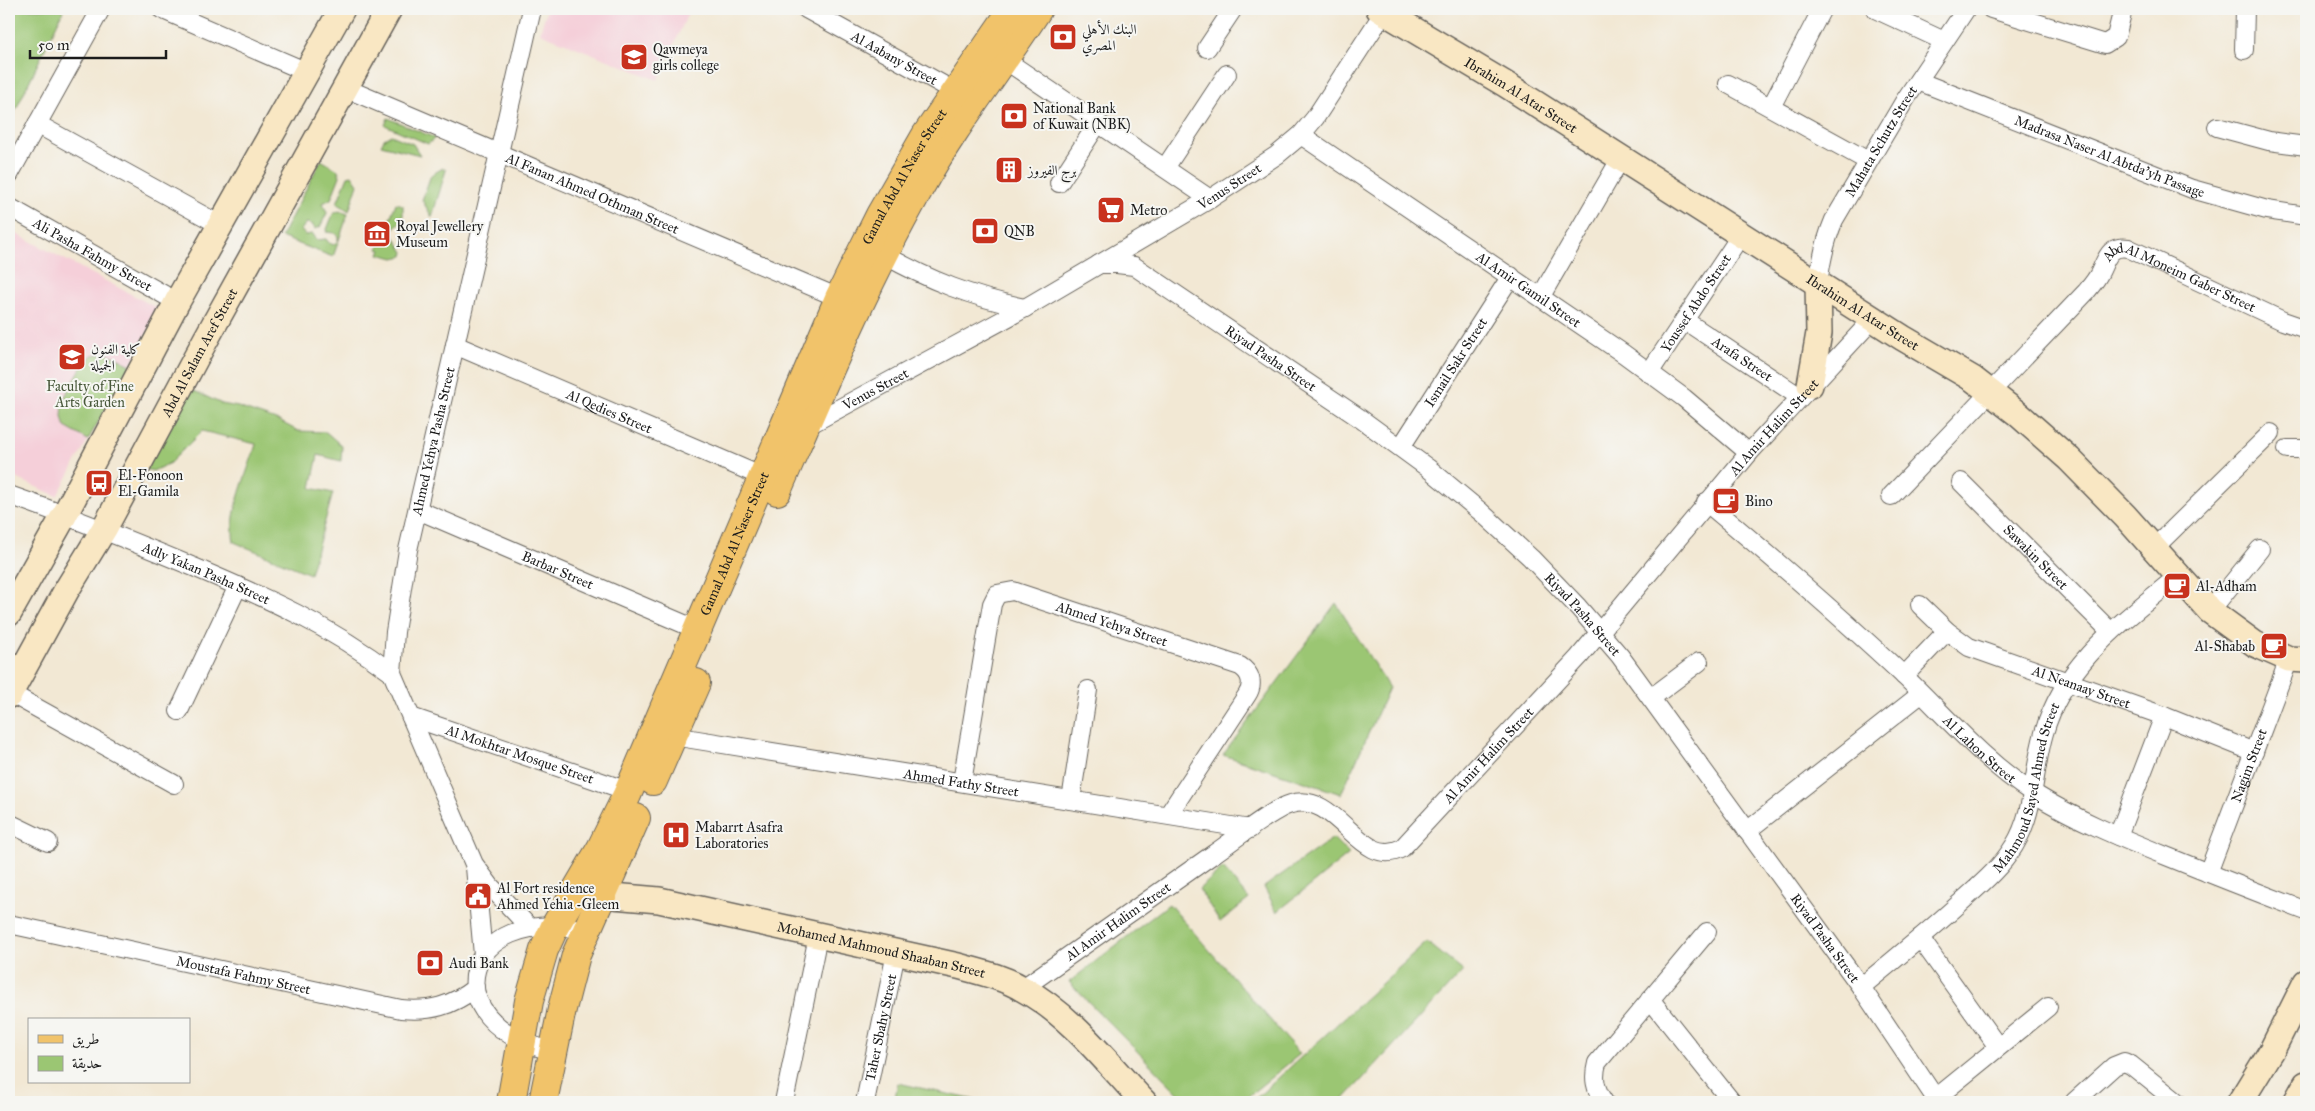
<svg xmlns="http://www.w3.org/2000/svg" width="2315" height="1111" font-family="'IM FELL Great Primer',Amiri,serif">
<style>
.built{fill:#f5cfd9}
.green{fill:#9bc673;stroke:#5c7148}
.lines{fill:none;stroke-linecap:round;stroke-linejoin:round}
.street-casing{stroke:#67635c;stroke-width:20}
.secondary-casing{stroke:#67635c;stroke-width:28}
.primary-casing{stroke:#67635c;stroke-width:30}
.street{stroke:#fff;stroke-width:18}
.secondary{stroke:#f9e7c3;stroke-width:25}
.primary{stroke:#f1c36a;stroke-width:28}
.labels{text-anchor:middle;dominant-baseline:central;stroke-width:4;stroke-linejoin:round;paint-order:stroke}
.poi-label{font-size:14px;fill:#1c1c1c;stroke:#f6f6f2;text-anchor:start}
.street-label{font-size:14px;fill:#1c1c1c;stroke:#f6f6f2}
.park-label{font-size:14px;fill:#48583a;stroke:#f6f6f2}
</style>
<rect width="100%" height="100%" fill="#f6f6f2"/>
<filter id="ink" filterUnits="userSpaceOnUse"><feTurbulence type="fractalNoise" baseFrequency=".02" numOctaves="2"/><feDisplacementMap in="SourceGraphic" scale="10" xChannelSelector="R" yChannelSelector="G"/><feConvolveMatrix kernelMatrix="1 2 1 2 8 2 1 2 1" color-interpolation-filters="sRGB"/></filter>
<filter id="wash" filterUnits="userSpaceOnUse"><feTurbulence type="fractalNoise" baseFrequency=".0096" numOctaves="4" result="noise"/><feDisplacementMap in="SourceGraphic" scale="20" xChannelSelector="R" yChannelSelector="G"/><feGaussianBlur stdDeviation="1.12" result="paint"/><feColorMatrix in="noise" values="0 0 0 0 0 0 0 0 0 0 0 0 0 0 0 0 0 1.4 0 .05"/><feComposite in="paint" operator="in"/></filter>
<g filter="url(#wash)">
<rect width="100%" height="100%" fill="#f2e8d4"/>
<!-- built -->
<g class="built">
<path d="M547,9H690L658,80L540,33Z"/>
<path d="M9,230L159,309L140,347L57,496L9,475Z"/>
</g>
<!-- green -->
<g class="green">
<path d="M9,9H64L9,124Z"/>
<path d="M388,118L435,138L428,144L385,125Z"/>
<path d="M391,135L413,144L420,155L381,145L384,139Z"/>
<path d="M321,160L338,170L340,176L331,199L323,203L327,213L320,227L315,229L312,224L306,223L301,230L305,235L312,234L316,240L326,239L329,243L334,245L338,241V236L334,233L326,232L333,214L339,211L348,214L333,257L281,237Z"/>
<path d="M443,168L446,170L432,217L422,200L431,175Z"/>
<path d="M352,175L358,184L349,211L337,203L348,176Z"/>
<path d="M396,203L403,205V220L392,229L391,232L404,252L403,256L394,258L379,254L381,250L378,249Z"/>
<path d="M107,353L131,365L88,440L65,427L62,417L63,400L81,368L92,355Z"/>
<path d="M190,389L222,404L238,407L279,421L298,431L326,432L342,446L341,461L318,455L311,488L333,493L310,574L234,542C228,512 248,473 256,444L202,431L170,463L153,471L140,468Z"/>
<path d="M1336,603L1389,688L1341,794L1223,755Z"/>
<path d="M1333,838L1349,854L1277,912L1264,887Z"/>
<path d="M1223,868L1249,899L1220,922L1199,889Z"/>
<path d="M1169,904L1300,1054L1241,1102H1187L1069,982Z"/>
<path d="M1427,942L1463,971L1341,1102H1252Z"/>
<path d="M898,1083L984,1102H894Z"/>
</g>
</g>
<g filter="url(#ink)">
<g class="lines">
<defs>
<g id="street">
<path d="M161,9L307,72"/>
<path id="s1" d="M806,9L956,92"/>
<path d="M1875,9L1944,41"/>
<path d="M1991,9L2105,44L2116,37L2123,9"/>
<path d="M1207,48L1233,9"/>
<path d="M2244,50L2245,9"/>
<path d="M1005,60L1210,199"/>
<path id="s2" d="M1918,81L2192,189L2267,210L2306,216"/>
<path d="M1728,84L1868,161"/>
<path id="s3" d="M345,88L839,298"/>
<path d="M1771,107L1822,9"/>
<path d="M37,124L222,226"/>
<path d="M2217,127L2269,141L2306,146"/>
<path id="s4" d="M1301,135L1624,354L1684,398L1749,453"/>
<path d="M1165,168L1227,74"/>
<path d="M9,175L101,9"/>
<path d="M1059,183L1098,123"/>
<path id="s5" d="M9,207L177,302"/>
<path d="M883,254C930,281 972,297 1025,308"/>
<path id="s6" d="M1099,264H1117L1134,266L1361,419L1428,468L1481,512L1531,558L1578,607L1620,656L1861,987L1938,1102"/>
<path id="s7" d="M1818,284C1821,261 1825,241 1834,220L1905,100L1966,9"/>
<path d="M1541,296L1621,158"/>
<path id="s8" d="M1684,320L1800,397"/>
<path id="s9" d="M455,345L763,477"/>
<path id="s10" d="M1649,373L1741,235"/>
<path id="s11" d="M805,427L1025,308L1210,199L1277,155L1301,135L1315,118L1384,12"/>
<path id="s12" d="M1401,447L1511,276"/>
<path d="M2287,449H2306"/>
<path id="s13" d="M1961,482L2111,632"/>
<path id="s14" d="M9,495C72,517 134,542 196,568C269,599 328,625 392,673"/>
<path id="s15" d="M1891,496L2086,292C2091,286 2097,279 2100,272C2107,258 2109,245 2128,248L2283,321L2306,329"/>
<path id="s16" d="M1706,502C1773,558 1839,615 1902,674C1945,715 1982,760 2033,793C2075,819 2121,838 2166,856C2213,875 2259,893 2306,911"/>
<path id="s17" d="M418,510L698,630"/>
<path d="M2153,549L2271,433"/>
<path id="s18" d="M1920,605L1947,631L1969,647L2164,716L2254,752"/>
<path d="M2210,611L2260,549"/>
<path d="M1904,676L1947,631"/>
<path d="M10,693L174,784"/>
<path d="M1651,698L1699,662"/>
<path d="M179,711L238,586"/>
<path id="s19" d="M411,717L628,791"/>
<path id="s20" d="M673,736L1250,829"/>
<path id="s21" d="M962,782L992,604L997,594L1013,591L1240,666C1251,673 1254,684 1247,695L1168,815"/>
<path d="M1071,800L1088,690"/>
<path d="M9,823L48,842"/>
<path d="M1747,831L1921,694"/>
<path d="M2118,836L2164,716"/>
<path d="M475,867L483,955"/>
<path id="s22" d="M2208,873L2289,659"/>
<path id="s23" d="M9,924L401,1009C430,1012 452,1006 475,988"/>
<path id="s24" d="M530,928L491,887L474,864L392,673L395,632L408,550L532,9"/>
<path d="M1920,938L1998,1047"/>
<path id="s25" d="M1861,987C1894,960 1927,933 1959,904C1979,886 2000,869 2014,846C2035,812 2033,770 2044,733C2064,662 2124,621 2177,577"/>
<path id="s26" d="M1023,988C1087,943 1151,898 1215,853C1233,841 1272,809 1291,804C1338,790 1360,871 1402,848L1579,657L1749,453L1873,319"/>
<path d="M1650,999L1732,1102"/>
<path d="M552,1051C429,1022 462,904 585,930"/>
<path d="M1936,1098L2048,1007"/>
<path d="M784,1102L818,936"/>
<path id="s27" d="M865,1102L896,953"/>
<path d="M1604,1102C1595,1089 1593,1078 1597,1063L1707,932"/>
<path d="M2074,1102L2114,1066L2124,1062L2131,1065L2177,1102"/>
</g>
<g id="secondary">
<path id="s28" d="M1379,9L1505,84L1903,338L1973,379L2018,414L2069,459L2125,516L2210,611L2255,644L2289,659L2306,660"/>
<path d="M1810,385L1819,333L1818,284"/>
<path d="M9,613L65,514L177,302L342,9"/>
<path id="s29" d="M9,695L66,591L104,529L206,339L389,9"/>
<path id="s30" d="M583,896L601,895L659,900L958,966C980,972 1003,977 1023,989C1071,1015 1107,1063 1144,1102"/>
<path d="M2240,1102L2272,1050L2306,982"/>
<path d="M2296,1102L2306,1084"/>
</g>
<g id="primary">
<path d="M777,491C821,389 864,286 919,189C954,126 999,69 1038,9"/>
<path d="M653,781L696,683"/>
<path id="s31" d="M511,1102L529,1001L544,950L555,926L601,848L627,795L839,298L860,255L880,215L926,135L1013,9"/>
<path d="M543,1102L562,1009L576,955L636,818"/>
</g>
</defs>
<!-- street casing -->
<use href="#street" class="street-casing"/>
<!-- secondary casing -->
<use href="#secondary" class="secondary-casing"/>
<!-- primary casing -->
<use href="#primary" class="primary-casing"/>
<!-- street -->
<use href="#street" class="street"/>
<!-- secondary -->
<use href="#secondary" class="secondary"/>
<!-- primary -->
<use href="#primary" class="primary"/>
</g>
</g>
<!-- icons -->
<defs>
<symbol id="bank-square" viewBox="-11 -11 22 22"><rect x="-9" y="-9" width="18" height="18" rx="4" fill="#c8321e" stroke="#f6f6f2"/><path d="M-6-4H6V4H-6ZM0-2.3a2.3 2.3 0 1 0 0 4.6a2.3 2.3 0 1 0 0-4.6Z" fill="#fff"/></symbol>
<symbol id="school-square" viewBox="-11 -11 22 22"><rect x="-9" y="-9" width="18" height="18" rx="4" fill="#c8321e" stroke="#f6f6f2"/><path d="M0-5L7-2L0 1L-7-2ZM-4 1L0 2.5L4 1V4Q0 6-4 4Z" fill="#fff"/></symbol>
<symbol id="building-square" viewBox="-11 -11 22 22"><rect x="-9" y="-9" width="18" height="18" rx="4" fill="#c8321e" stroke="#f6f6f2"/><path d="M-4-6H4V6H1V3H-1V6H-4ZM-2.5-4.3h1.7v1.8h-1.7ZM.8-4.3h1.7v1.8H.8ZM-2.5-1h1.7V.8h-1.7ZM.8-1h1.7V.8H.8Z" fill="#fff"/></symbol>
<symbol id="supermarket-square" viewBox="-11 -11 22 22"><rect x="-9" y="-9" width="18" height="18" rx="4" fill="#c8321e" stroke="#f6f6f2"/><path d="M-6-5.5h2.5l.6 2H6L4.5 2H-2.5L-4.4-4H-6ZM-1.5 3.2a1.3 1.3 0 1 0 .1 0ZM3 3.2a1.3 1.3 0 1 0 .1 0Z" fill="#fff"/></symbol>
<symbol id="museum-square" viewBox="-11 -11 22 22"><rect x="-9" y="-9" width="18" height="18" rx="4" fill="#c8321e" stroke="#f6f6f2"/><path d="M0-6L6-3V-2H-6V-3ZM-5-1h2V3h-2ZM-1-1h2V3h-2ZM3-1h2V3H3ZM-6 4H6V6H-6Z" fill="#fff"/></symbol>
<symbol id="university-square" viewBox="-11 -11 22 22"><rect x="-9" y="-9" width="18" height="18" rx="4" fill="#c8321e" stroke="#f6f6f2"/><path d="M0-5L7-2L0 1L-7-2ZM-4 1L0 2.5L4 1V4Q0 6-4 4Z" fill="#fff"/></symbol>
<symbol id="bus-square" viewBox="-11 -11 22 22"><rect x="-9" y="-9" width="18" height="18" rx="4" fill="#c8321e" stroke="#f6f6f2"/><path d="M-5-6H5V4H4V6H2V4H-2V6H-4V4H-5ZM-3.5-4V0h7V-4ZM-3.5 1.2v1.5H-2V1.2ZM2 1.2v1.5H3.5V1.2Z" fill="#fff"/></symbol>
<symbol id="cafe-square" viewBox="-11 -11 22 22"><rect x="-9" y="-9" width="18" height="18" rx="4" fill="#c8321e" stroke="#f6f6f2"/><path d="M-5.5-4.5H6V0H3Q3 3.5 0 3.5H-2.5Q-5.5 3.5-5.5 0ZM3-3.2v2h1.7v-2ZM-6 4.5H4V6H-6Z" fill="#fff"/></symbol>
<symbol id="hospital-square" viewBox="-11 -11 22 22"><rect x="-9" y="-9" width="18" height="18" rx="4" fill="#c8321e" stroke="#f6f6f2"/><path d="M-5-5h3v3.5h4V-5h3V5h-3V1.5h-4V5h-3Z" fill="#fff"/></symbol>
<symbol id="civic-square" viewBox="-11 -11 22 22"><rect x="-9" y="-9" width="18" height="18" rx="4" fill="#c8321e" stroke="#f6f6f2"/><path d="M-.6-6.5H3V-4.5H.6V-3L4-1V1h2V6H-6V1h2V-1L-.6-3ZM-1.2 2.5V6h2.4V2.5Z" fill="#fff"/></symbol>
</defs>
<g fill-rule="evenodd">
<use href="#bank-square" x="1047" y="21" width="32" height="32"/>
<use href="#school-square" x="618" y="41" width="32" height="32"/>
<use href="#bank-square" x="998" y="100" width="32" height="32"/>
<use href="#building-square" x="993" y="154" width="32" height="32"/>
<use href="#supermarket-square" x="1095" y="194" width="32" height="32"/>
<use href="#bank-square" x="969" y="215" width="32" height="32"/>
<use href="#museum-square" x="361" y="218" width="32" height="32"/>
<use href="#university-square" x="56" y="341" width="32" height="32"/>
<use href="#bus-square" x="83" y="467" width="32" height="32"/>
<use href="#cafe-square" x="1710" y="485" width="32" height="32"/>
<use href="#cafe-square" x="2161" y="570" width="32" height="32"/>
<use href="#cafe-square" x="2258" y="630" width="32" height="32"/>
<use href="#hospital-square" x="660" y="819" width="32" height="32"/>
<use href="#civic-square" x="462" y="880" width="32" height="32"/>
<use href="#bank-square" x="414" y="947" width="32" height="32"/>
</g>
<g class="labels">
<!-- poi labels -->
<g class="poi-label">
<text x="1082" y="29">البنك الأهلي<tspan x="1082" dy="16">المصري</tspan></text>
<text x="653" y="49">Qawmeya<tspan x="653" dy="16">girls college</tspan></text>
<text x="1033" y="108">National Bank<tspan x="1033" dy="16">of Kuwait (NBK)</tspan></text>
<text x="1028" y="170">برج الفيروز</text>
<text x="1130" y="210">Metro</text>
<text x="396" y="226">Royal Jewellery<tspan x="396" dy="16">Museum</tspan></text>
<text x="1004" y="231">QNB</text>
<text x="91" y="349">كلية الفنون<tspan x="91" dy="16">الجميلة</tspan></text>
<text x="118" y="475">El-Fonoon<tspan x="118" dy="16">El-Gamila</tspan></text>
<text x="1745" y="501">Bino</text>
<text x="2196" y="586">Al-Adham</text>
<text x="2255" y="646" text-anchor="end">Al-Shabab</text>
<text x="695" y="827">Mabarrt Asafra<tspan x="695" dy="16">Laboratories</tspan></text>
<text x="497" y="888">Al Fort residence<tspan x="497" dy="16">Ahmed Yehia -Gleem</tspan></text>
<text x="449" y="963">Audi Bank</text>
</g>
<!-- street labels -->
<g class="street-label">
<text stroke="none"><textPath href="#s1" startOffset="101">Al Aabany Street</textPath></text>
<text stroke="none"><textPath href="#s28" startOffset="166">Ibrahim Al Atar Street</textPath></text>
<text stroke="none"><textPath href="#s7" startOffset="158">Mahata Schutz Street</textPath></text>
<text stroke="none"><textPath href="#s2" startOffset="206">Madrasa Naser Al Abtda'yh Passage</textPath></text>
<text stroke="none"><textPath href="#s31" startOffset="1010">Gamal Abd Al Naser Street</textPath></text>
<text stroke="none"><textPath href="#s11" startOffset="488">Venus Street</textPath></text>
<text stroke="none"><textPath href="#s3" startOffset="269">Al Fanan Ahmed Othman Street</textPath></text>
<text stroke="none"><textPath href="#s5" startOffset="96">Ali Pasha Fahmy Street</textPath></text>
<text stroke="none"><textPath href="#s15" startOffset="404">Abd Al Moneim Gaber Street</textPath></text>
<text stroke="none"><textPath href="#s4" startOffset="275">Al Amir Gamil Street</textPath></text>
<text stroke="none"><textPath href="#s10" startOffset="84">Youssef Abdo Street</textPath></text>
<text stroke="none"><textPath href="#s28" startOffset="571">Ibrahim Al Atar Street</textPath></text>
<text stroke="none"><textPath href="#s29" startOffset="392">Abd Al Salam Aref Street</textPath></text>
<text stroke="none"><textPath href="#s8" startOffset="70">Arafa Street</textPath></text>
<text stroke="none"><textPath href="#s6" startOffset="200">Riyad Pasha Street</textPath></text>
<text stroke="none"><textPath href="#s12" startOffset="101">Ismail Sakr Street</textPath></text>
<text stroke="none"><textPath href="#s11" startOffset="80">Venus Street</textPath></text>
<text stroke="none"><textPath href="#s9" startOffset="168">Al Qedies Street</textPath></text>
<text stroke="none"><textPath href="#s26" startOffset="1015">Al Amir Halim Street</textPath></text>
<text stroke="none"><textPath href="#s24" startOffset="529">Ahmed Yehya Pasha Street</textPath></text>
<text stroke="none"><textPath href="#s31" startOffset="605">Gamal Abd Al Naser Street</textPath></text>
<text stroke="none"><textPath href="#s13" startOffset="106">Sawakin Street</textPath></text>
<text stroke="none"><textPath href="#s17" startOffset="152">Barbar Street</textPath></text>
<text stroke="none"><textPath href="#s14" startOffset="212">Adly Yakan Pasha Street</textPath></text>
<text stroke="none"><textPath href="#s6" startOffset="605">Riyad Pasha Street</textPath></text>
<text stroke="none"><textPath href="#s21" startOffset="312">Ahmed Yehya Street</textPath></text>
<text stroke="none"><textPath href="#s18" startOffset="184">Al Neanaay Street</textPath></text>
<text stroke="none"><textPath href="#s16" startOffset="369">Al Lahon Street</textPath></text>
<text stroke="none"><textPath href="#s19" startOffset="115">Al Mokhtar Mosque Street</textPath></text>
<text stroke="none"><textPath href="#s26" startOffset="580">Al Amir Halim Street</textPath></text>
<text stroke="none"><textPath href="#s22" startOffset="115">Nagim Street</textPath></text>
<text stroke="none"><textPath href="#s20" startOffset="292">Ahmed Fathy Street</textPath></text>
<text stroke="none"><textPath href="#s25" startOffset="268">Mahmoud Sayed Ahmed Street</textPath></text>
<text stroke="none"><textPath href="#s26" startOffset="116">Al Amir Halim Street</textPath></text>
<text stroke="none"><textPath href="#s6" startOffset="1010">Riyad Pasha Street</textPath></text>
<text stroke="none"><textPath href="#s30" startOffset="304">Mohamed Mahmoud Shaaban Street</textPath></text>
<text stroke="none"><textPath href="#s23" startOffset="240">Moustafa Fahmy Street</textPath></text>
<text stroke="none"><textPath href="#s27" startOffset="76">Taher Sbahy Street</textPath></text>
</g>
<!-- park labels -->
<g class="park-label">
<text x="90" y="386">Faculty of Fine<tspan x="90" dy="16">Arts Garden</tspan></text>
</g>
</g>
<!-- margin -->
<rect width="2315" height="1111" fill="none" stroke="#f6f6f2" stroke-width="30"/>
<!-- legend -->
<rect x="28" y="1018" width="162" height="65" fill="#f6f6f2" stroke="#9f9f9c"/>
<rect x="38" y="1035" width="25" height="8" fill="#f1c36a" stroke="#9f9f9c"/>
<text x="72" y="1044" font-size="15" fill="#1c1c1c">طريق</text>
<rect x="38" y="1056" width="25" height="15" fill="#9bc673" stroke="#9f9f9c"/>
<text x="72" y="1068" font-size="15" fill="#1c1c1c">حديقة</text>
<!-- scale -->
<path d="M30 50v8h136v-8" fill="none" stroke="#1c1c1c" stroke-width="2.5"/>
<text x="38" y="50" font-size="15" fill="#1c1c1c" stroke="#f6f6f2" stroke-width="4" paint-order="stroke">50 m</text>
</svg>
